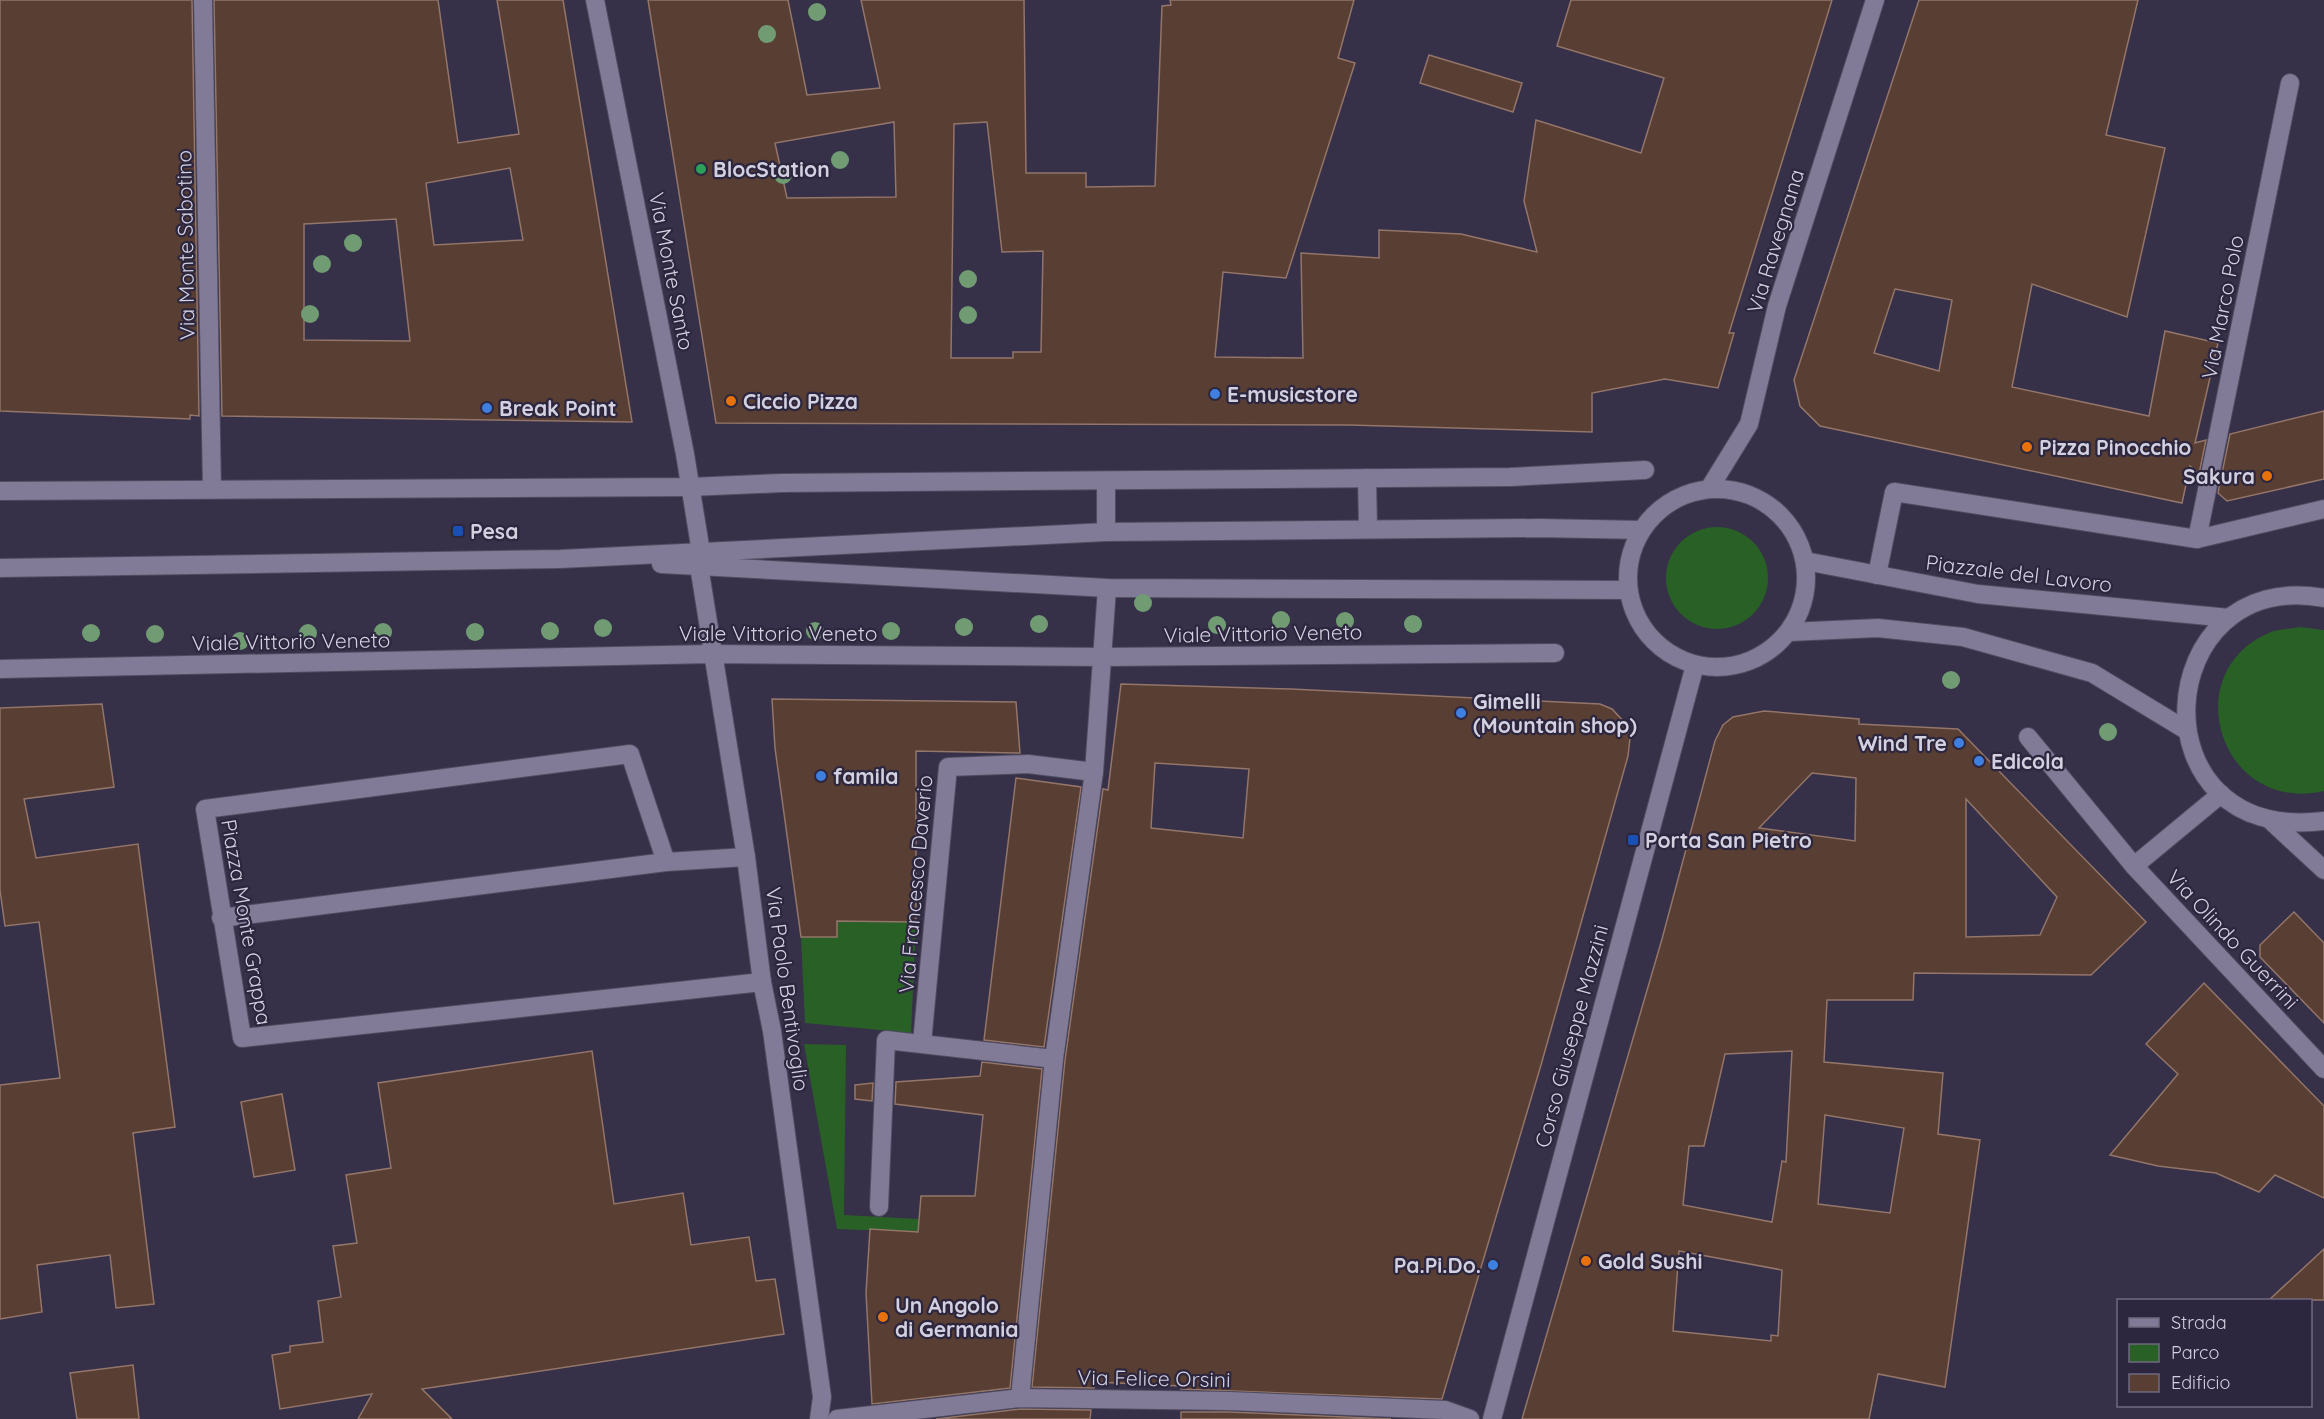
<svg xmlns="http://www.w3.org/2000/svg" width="2324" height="1419" font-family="Quicksand,sans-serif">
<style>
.green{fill:#296026}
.building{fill:#593e33;stroke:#937569;stroke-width:1.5;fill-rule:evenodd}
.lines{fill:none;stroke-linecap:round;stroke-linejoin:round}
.service-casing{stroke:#504c60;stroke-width:20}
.pedestrian-casing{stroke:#504c60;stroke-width:20}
.minor-casing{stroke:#504c60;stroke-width:20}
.secondary-casing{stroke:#504c60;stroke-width:20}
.service{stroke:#817b97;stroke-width:18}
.pedestrian{stroke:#817b97;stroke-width:18}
.minor{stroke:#817b97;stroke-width:18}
.secondary{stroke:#817b97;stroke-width:18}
.tree{fill:#709b73}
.leisure-dot{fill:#2e9e5b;stroke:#2c263e;stroke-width:2}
.shop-dot{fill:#3f7fe0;stroke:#2c263e;stroke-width:2}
.food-dot{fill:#e8710a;stroke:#2c263e;stroke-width:2}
.transit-dot{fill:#1a4fb4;stroke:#2c263e;stroke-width:2}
.labels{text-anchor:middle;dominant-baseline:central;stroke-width:4.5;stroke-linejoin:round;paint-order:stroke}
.poi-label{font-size:21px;font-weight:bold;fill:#d3d0e0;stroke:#2c263e;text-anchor:start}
.street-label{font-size:21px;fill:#d3d0e0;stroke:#2c263e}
</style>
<rect width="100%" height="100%" fill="#363048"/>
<!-- green -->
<g class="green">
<circle cx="1717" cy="578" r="51"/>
<path d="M2299,627L2324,630V791C2220,815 2175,671 2271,632C2280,629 2290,629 2299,627Z"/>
<path d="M837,921L916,922L911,1033L805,1023L801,937H836Z"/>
<path d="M804,1044L846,1045L844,1215L919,1219L918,1232L837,1229Z"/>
</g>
<!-- building -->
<g class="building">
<path d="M0,0H192L199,416L190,415V419L0,411Z"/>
<path d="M214,0H438L458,143L519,134L497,0H563L632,422L222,416ZM510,168L523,240L434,245L426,183ZM396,219L410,341L304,340V224Z"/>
<path d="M648,0H788L807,95L880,88L861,0H1024L1026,173H1086V187L1155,186L1162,6L1171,5L1170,0H1354L1338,58L1355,63L1286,278L1223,272L1215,357L1303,358L1301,253L1379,258V230L1461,234L1537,252L1524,201L1536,120L1641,153L1664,78L1557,46L1571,0H1832L1729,333H1734L1718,388L1665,379L1592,393V432L1349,425L716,423ZM894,122L896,197L787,198L775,143ZM987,122L1002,252L1043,251L1041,352H1013V358H951L954,124Z"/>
<path d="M1919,0H2138L2106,135L2165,148L2127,317L2032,284L2012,387L2149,416L2165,331L2218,343L2195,443L2206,440L2199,474L2190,466L2182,503L1820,426L1800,406L1794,380ZM1895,289L1952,300L1939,371L1874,353Z"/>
<path d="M1429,55L1522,83L1513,112L1420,83Z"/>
<path d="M2324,411V479L2227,501L2218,493L2230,434Z"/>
<path d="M1121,684L1291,689L1600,704L1612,709L1626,724L1630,738L1628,756L1541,1065L1442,1399L1181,1389V1386L1095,1382L1094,1388L1032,1387L1065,1060L1103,789L1108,790ZM1155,763L1249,769L1243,838L1151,828Z"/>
<path d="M772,699L1016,702L1020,753L916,751V922L837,921V937H801L775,748Z"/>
<path d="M102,704L114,787L24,799L36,858L138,844L175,1127L133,1133L154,1304L116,1308L110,1255L37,1265L42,1312L0,1319V1085L60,1078L39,922L5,926L0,890V708Z"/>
<path d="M1764,711L1859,719V724L1958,729L2146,922L2091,975L1914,973L1913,1000H1827L1824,1062L1943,1073L1938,1134L1980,1140L1945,1387L1878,1374L1869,1419H1522L1662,939L1715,741L1723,725L1733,717ZM1812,773L1856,778L1855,841L1759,828ZM1966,799L2057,897L2040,935L1966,937ZM1792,1051L1786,1162L1782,1161L1772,1222L1683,1205L1689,1146H1704L1725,1054ZM1825,1115L1904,1128L1890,1213L1818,1204ZM1679,1251L1782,1270L1778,1336L1771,1335V1341L1673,1331Z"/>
<path d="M1016,778L1081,787L1044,1047L984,1040Z"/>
<path d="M2294,912L2324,943V1023L2260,957V945Z"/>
<path d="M2204,983L2324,1106V1198L2275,1175L2259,1192L2216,1173L2158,1166L2110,1155L2178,1074L2146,1044Z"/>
<path d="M592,1051L614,1204L683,1193L691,1245L749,1237L756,1281L775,1279L784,1334L422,1389L452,1419H358L372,1394L280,1409L272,1355L290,1352V1346L323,1342L318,1301L341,1297L333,1246L357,1243L346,1175L391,1168L378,1083Z"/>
<path d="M982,1062L1042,1069L1010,1388L872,1404L866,1293L870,1229L918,1232L921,1196H975L983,1115L895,1104L896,1082L980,1076Z"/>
<path d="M873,1083L872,1101L855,1099V1085Z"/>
<path d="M282,1094L295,1170L254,1177L241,1102Z"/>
<path d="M2324,1249V1300H2269Z"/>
<path d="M133,1365L139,1419H77L70,1373Z"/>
<path d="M1021,1409L1091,1410L1090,1419H936Z"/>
<path d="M1181,1412H1229L1391,1419H1181Z"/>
</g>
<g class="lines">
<defs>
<g id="service">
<path d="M746,857L666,862L630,754L205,809L242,1038L762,982"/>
<path d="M221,918L666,862"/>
</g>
<path id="pedestrian" d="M762,982L772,1031L822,1397L819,1419"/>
<g id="minor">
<path d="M203,0L212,489"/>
<path d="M595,0L685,454L701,552"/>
<path d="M1367,478L1368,529"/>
<path d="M0,491L690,487L782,483L1510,477L1645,470"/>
<path d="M1106,532V481"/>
<path d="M2197,539L2290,83"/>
<path d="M699,566L746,857L762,982"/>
<path d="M1877,575L1894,492L2197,539L2324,509"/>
<path d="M0,669L711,654L1102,657L1555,653"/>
<path d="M2028,737L2134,866L2324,1069"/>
<path d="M2134,866L2221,794"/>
<path d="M922,1043L948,767L1028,764L1094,772"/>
<path d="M879,1207L886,1040L1054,1059"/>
<path d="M1020,1398L1054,1059L1094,772L1107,588"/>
<path d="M837,1419L1020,1398L1229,1401L1445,1410L1470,1419"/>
<path d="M1492,1419L1695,665"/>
</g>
<g id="secondary">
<circle cx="1717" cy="578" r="89"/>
<path d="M1709,489L1749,424L1777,306L1875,0"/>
<path d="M1805,561L1978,594L2229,618"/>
<path d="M661,564L1107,588L1628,590"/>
<path d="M0,568L560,559L1106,532L1539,528L1642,530"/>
<path d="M2324,598C2150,566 2131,845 2324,821"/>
<path d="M1789,632L1878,628L1963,637L2092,673L2186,730"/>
<path d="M2270,820L2324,870"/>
</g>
</defs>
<!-- service casing -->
<use href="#service" class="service-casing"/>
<!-- pedestrian casing -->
<use href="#pedestrian" class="pedestrian-casing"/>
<!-- minor casing -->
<use href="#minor" class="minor-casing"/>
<!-- secondary casing -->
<use href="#secondary" class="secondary-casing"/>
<!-- service -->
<use href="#service" class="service"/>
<!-- pedestrian -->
<use href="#pedestrian" class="pedestrian"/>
<!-- minor -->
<use href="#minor" class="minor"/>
<!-- secondary -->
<use href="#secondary" class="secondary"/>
</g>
<!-- trees -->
<g class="tree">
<circle cx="817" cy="12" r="9"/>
<circle cx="767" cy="34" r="9"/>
<circle cx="840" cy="160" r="9"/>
<circle cx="783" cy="175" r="9"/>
<circle cx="353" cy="243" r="9"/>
<circle cx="322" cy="264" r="9"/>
<circle cx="968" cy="279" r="9"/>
<circle cx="310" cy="314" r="9"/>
<circle cx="968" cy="315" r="9"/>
<circle cx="1143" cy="603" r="9"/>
<circle cx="1281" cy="620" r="9"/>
<circle cx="1345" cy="621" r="9"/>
<circle cx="1039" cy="624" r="9"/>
<circle cx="1413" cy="624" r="9"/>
<circle cx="1217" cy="625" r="9"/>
<circle cx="964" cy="627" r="9"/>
<circle cx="603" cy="628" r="9"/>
<circle cx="550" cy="631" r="9"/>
<circle cx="815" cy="631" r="9"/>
<circle cx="891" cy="631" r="9"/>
<circle cx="383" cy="632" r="9"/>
<circle cx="475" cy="632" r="9"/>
<circle cx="91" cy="633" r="9"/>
<circle cx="308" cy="633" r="9"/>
<circle cx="155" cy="634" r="9"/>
<circle cx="240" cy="641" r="9"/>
<circle cx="1951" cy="680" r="9"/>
<circle cx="2108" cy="732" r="9"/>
</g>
<!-- markers -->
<circle class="leisure-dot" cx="701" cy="169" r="6"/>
<g class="shop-dot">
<circle cx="1215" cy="394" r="6"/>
<circle cx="487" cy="408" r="6"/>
<circle cx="1461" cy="713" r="6"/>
<circle cx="1959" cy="743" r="6"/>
<circle cx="1979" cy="761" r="6"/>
<circle cx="821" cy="776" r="6"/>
<circle cx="1493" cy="1265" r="6"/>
</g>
<g class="food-dot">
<circle cx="731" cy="401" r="6"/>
<circle cx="2027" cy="447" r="6"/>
<circle cx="2267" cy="476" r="6"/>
<circle cx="1586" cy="1261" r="6"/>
<circle cx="883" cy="1317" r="6"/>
</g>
<g class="transit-dot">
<rect x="452" y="525" width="12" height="12" rx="3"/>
<rect x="1627" y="834" width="12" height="12" rx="3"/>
</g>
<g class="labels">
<!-- poi labels -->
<g class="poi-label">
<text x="713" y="169">BlocStation</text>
<text x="1227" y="394">E-musicstore</text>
<text x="743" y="401">Ciccio Pizza</text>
<text x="499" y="408">Break Point</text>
<text x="2039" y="447">Pizza Pinocchio</text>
<text x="2255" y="476" text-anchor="end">Sakura</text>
<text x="470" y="531">Pesa</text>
<text x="1473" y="701">Gimelli<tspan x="1473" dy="24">(Mountain shop)</tspan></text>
<text x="1947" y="743" text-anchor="end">Wind Tre</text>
<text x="1991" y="761">Edicola</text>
<text x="833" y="776">famila</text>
<text x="1645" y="840">Porta San Pietro</text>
<text x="1598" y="1261">Gold Sushi</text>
<text x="1481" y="1265" text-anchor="end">Pa.Pi.Do.</text>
<text x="895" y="1305">Un Angolo<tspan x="895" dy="24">di Germania</tspan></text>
</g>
<!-- street labels -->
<g class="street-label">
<text transform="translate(1775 241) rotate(-73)">Via Ravegnana</text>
<text transform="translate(185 245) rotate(-91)">Via Monte Sabotino</text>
<text transform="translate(672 271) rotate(79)">Via Monte Santo</text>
<text transform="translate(2222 307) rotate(-79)">Via Marco Polo</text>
<text transform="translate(2019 573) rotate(7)">Piazzale del Lavoro</text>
<text x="778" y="633">Viale Vittorio Veneto</text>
<text transform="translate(1263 633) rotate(-1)">Viale Vittorio Veneto</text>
<text transform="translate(291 641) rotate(-1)">Viale Vittorio Veneto</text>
<text transform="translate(915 884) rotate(-85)">Via Francesco Daverio</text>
<text transform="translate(247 922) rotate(80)">Piazza Monte Grappa</text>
<text transform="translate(2233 939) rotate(47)">Via Olindo Guerrini</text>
<text transform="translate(788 989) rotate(82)">Via Paolo Bentivoglio</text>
<text transform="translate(1571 1036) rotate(-75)">Corso Giuseppe Mazzini</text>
<text transform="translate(1154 1378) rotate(1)">Via Felice Orsini</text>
</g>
</g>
<!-- legend -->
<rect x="2117" y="1299" width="195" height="108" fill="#2c263e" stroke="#6f6a7f" stroke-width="1.5"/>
<rect x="2129" y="1318" width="30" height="9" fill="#817b97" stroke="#6f6a7f" stroke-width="1.5"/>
<text x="2171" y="1329" font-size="18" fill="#d3d0e0">Strada</text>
<rect x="2129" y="1344" width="30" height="18" fill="#296026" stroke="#6f6a7f" stroke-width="1.5"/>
<text x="2171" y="1359" font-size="18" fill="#d3d0e0">Parco</text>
<rect x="2129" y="1374" width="30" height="18" fill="#593e33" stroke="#6f6a7f" stroke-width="1.5"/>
<text x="2171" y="1389" font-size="18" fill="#d3d0e0">Edificio</text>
</svg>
